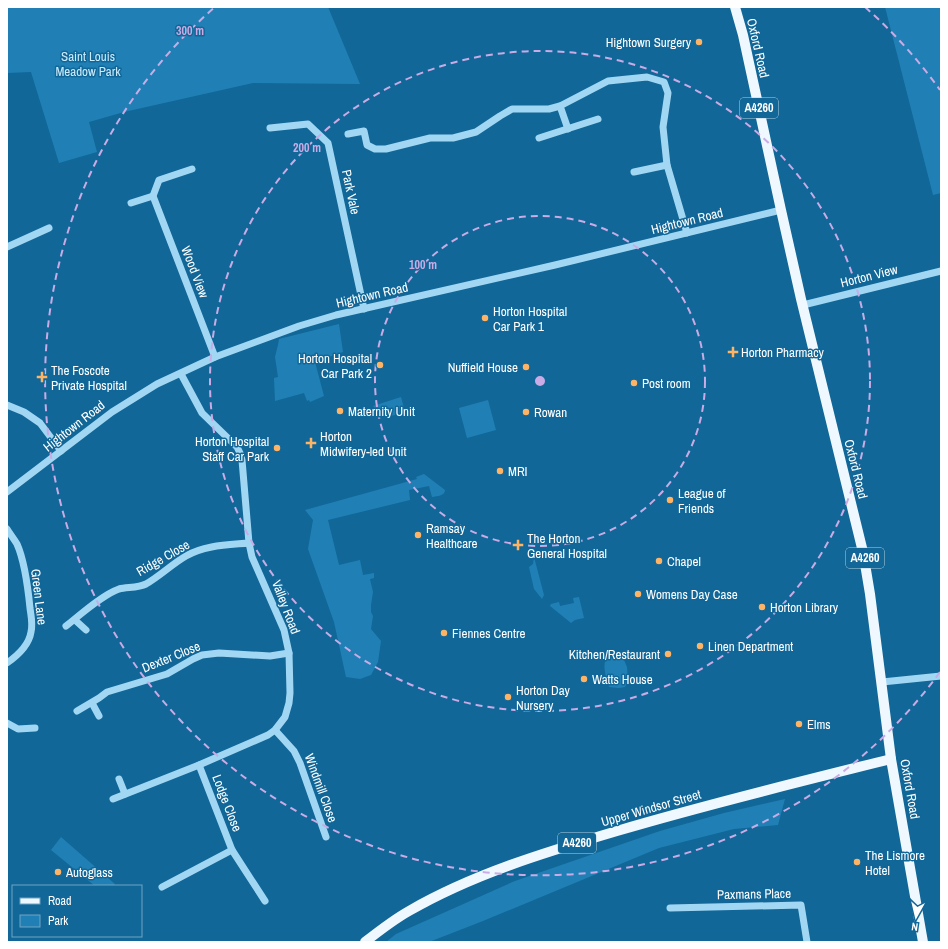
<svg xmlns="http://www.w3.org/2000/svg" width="948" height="949" font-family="'Archivo Narrow',sans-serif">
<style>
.green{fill:#2080b5}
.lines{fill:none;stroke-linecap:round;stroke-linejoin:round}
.minor{stroke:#a2d7f4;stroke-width:7}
.major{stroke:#eff8ff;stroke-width:10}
.ring{fill:none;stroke:#caabe5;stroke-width:2;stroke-dasharray:7 5}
.poi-dot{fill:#ffb465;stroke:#116798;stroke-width:1.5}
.labels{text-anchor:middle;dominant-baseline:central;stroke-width:3;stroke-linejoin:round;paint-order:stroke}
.shield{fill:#116798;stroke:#b8d1e0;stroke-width:1}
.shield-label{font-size:12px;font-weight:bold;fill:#fff}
.poi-label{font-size:13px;fill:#fff;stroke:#116798;text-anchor:start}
.street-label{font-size:13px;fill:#fff;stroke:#116798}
.park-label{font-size:13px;fill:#cbecfe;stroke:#116798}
.centre{fill:#caabe5;stroke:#116798;stroke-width:2}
.ring-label{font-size:12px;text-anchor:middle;font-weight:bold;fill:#caabe5;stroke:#116798;stroke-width:3;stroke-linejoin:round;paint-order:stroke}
</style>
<rect width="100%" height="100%" fill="#116798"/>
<!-- green -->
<g class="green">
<path d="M7,7H328L360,84L253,83L124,112L89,122L97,152L59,163L31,72L7,73Z"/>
<path d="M885,7H941V193L933,195Z"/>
<path d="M339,324L343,352L315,362L324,396L310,402L309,400L307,401L304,393L275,401L274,378L278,377L275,357L278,345L279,339Z"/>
<path d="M401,397L405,412L391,416L377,411L373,406Z"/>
<path d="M488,400L496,430L467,438L459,408Z"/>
<path d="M424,474L445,490C445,496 437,496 432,497L429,486L409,490L410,500L328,520L339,565L360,560L363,575L374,573V578L370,579L373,592L371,605V612L373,616L371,629L381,641L378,662L371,675L360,679L346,677L334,622L308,549L313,520L305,510L417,479L416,477Z"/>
<path d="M534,557L544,595L542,599L534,589L529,567L533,564Z"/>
<path d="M579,597L584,618L575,620L571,623L550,606L551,604L559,602L560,606L574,603L573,598Z"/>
<path d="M615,657H619L624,660L627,667L628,680L625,687L619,688L609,687C607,681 602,665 606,660C608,658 612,657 615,657Z"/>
<path d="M785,799L778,825L734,829L659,848L483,921L429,942H386L396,934L515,881L660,831L724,813Z"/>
<path d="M61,837L108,878L115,884L113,886H95L51,850Z"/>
</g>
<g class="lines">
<!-- minor -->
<g class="minor">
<path d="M560,106L568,129"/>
<path d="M270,128L308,124L328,143L364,309"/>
<path d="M348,134L364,131L367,145L375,149H386L430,138H453L476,132L500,116L512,109H549L560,106L608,81L647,77L664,82L668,93L663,127L667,165L687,233"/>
<path d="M539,138L598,119"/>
<path d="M192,169L159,180L153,196L215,357"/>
<path d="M634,172L667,165"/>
<path d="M131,203L153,196"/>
<path d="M7,247L49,228"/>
<path d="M803,305L941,271"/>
<path d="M7,405L24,412L40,423L61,451"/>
<path d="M7,492L112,412L157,384L215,357L299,326L336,315L555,265L781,210"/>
<path d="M7,529C10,534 14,539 17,544C25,562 28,588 30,608C31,616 33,624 31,632C29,645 17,656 7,663"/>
<path d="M75,620L86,630"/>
<path d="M66,626C80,615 102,595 119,589C127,587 138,588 146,584C160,576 172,564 186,556C205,545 228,545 249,543"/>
<path d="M882,682L941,676"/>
<path d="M92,703L99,716"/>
<path d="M77,711L99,698L107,692L167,674L193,659L202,655L219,653L270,656L289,653"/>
<path d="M7,723L18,729L35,728"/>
<path d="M275,730L294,751L300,763L326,837"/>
<path d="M199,765L232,850L265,901"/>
<path d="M119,779L125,794"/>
<path d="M113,799L199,765L268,735L275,730L285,717L289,703L290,693L289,653L284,630L252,557L249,543L242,460L240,453L237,447L202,413L181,374"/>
<path d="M162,887L232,850"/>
<path d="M670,908L801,905L807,942"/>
</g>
<!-- major -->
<g class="major">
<path d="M735,7L743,35L781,210L801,299L863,552L870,594L891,759L923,942"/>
<path d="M365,942C379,931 393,920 409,911C473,874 546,852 617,831C708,804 799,782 891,759"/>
</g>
</g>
<!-- distance rings -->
<g class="ring">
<circle cx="540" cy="381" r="165"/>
<circle cx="540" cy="381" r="330"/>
<path d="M940 672A495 495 0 1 1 215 7M865 7A495 495 0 0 1 940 90"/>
</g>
<!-- markers -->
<g class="poi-dot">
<circle cx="699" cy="42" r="4"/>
<circle cx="485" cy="318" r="4"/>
<path d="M731 346h4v4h4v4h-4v4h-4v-4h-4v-4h4z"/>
<circle cx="380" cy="365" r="4"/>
<circle cx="526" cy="367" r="4"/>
<path d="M40 371h4v4h4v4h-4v4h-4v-4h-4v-4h4z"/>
<circle cx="634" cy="383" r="4"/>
<circle cx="340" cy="411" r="4"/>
<circle cx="526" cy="412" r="4"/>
<path d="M309 437h4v4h4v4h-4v4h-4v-4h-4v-4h4z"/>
<circle cx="277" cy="448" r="4"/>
<circle cx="500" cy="471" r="4"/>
<circle cx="670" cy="500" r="4"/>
<circle cx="418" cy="535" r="4"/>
<path d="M516 539h4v4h4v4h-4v4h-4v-4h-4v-4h4z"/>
<circle cx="659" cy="561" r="4"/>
<circle cx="638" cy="594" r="4"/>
<circle cx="762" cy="607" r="4"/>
<circle cx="444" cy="633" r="4"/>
<circle cx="700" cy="646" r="4"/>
<circle cx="668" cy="654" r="4"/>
<circle cx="584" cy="679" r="4"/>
<circle cx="508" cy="697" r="4"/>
<circle cx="799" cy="724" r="4"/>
<circle cx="857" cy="862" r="4"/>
<circle cx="58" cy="872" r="4"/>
</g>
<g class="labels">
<!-- shield labels -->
<g class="shield">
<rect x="740" y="98" width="38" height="20" rx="3"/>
<rect x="846" y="548" width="38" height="20" rx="3"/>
<rect x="558" y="833" width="38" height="20" rx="3"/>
</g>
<g class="shield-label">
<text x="759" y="108">A4260</text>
<text x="865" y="558">A4260</text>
<text x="577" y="843">A4260</text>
</g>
<!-- poi labels -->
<g class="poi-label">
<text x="691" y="42" text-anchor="end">Hightown Surgery</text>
<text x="493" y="311">Horton Hospital<tspan x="493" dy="15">Car Park 1</tspan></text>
<text x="741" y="352">Horton Pharmacy</text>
<text x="372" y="358" text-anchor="end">Horton Hospital<tspan x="372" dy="15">Car Park 2</tspan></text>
<text x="518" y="367" text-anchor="end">Nuffield House</text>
<text x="51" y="370">The Foscote<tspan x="51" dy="15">Private Hospital</tspan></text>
<text x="642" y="383">Post room</text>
<text x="348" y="411">Maternity Unit</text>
<text x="534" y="412">Rowan</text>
<text x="320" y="436">Horton<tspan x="320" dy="15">Midwifery-led Unit</tspan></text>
<text x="269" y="441" text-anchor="end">Horton Hospital<tspan x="269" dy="15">Staff Car Park</tspan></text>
<text x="508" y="471">MRI</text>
<text x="678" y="493">League of<tspan x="678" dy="15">Friends</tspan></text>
<text x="426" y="528">Ramsay<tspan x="426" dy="15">Healthcare</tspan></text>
<text x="527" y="538">The Horton<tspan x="527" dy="15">General Hospital</tspan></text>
<text x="667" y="561">Chapel</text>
<text x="646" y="594">Womens Day Case</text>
<text x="770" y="607">Horton Library</text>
<text x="452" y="633">Fiennes Centre</text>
<text x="708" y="646">Linen Department</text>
<text x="660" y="654" text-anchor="end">Kitchen/Restaurant</text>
<text x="592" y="679">Watts House</text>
<text x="516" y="690">Horton Day<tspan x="516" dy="15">Nursery</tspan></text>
<text x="807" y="724">Elms</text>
<text x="865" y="855">The Lismore<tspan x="865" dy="15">Hotel</tspan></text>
<text x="66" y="872">Autoglass</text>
</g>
<!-- street labels -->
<g class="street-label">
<text transform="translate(758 48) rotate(77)">Oxford Road</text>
<text transform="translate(351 192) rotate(78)">Park Vale</text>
<text transform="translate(687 221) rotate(-14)">Hightown Road</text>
<text transform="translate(195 272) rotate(69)">Wood View</text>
<text transform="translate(869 276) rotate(-14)">Horton View</text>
<text transform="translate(372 295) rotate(-13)">Hightown Road</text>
<text transform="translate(74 426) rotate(-38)">Hightown Road</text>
<text transform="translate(856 469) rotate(76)">Oxford Road</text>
<text transform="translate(163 558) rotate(-30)">Ridge Close</text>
<text transform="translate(39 597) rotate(83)">Green Lane</text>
<text transform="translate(286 607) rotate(69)">Valley Road</text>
<text transform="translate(171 657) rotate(-22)">Dexter Close</text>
<text transform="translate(321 788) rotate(70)">Windmill Close</text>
<text transform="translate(910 789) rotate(80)">Oxford Road</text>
<text transform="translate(227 803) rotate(69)">Lodge Close</text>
<text transform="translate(651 808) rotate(-16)">Upper Windsor Street</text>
<text transform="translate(754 894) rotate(-1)">Paxmans Place</text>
</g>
<!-- park labels -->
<g class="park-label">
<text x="88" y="56">Saint Louis<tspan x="88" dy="15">Meadow Park</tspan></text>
</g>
</g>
<circle cx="540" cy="381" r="6" class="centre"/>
<g class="ring-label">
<text x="190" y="35">300 m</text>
<text x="307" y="152">200 m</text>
<text x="423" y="269">100 m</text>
</g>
<!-- border -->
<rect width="948" height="949" fill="none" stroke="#ffffff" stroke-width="16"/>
<!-- legend -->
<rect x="12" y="885" width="130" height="52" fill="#116798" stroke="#70a4c1"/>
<rect x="20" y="898" width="20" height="6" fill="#eff8ff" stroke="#70a4c1"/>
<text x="48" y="905" font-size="12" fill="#ffffff">Road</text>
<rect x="20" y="915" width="20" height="12" fill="#2080b5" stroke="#70a4c1"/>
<text x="48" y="925" font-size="12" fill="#ffffff">Park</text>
<!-- north arrow -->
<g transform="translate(916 917) rotate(188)" stroke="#116798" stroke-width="3" paint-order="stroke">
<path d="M0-3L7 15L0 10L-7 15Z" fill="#ffffff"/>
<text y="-6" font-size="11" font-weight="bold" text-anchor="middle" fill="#ffffff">N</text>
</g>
</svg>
